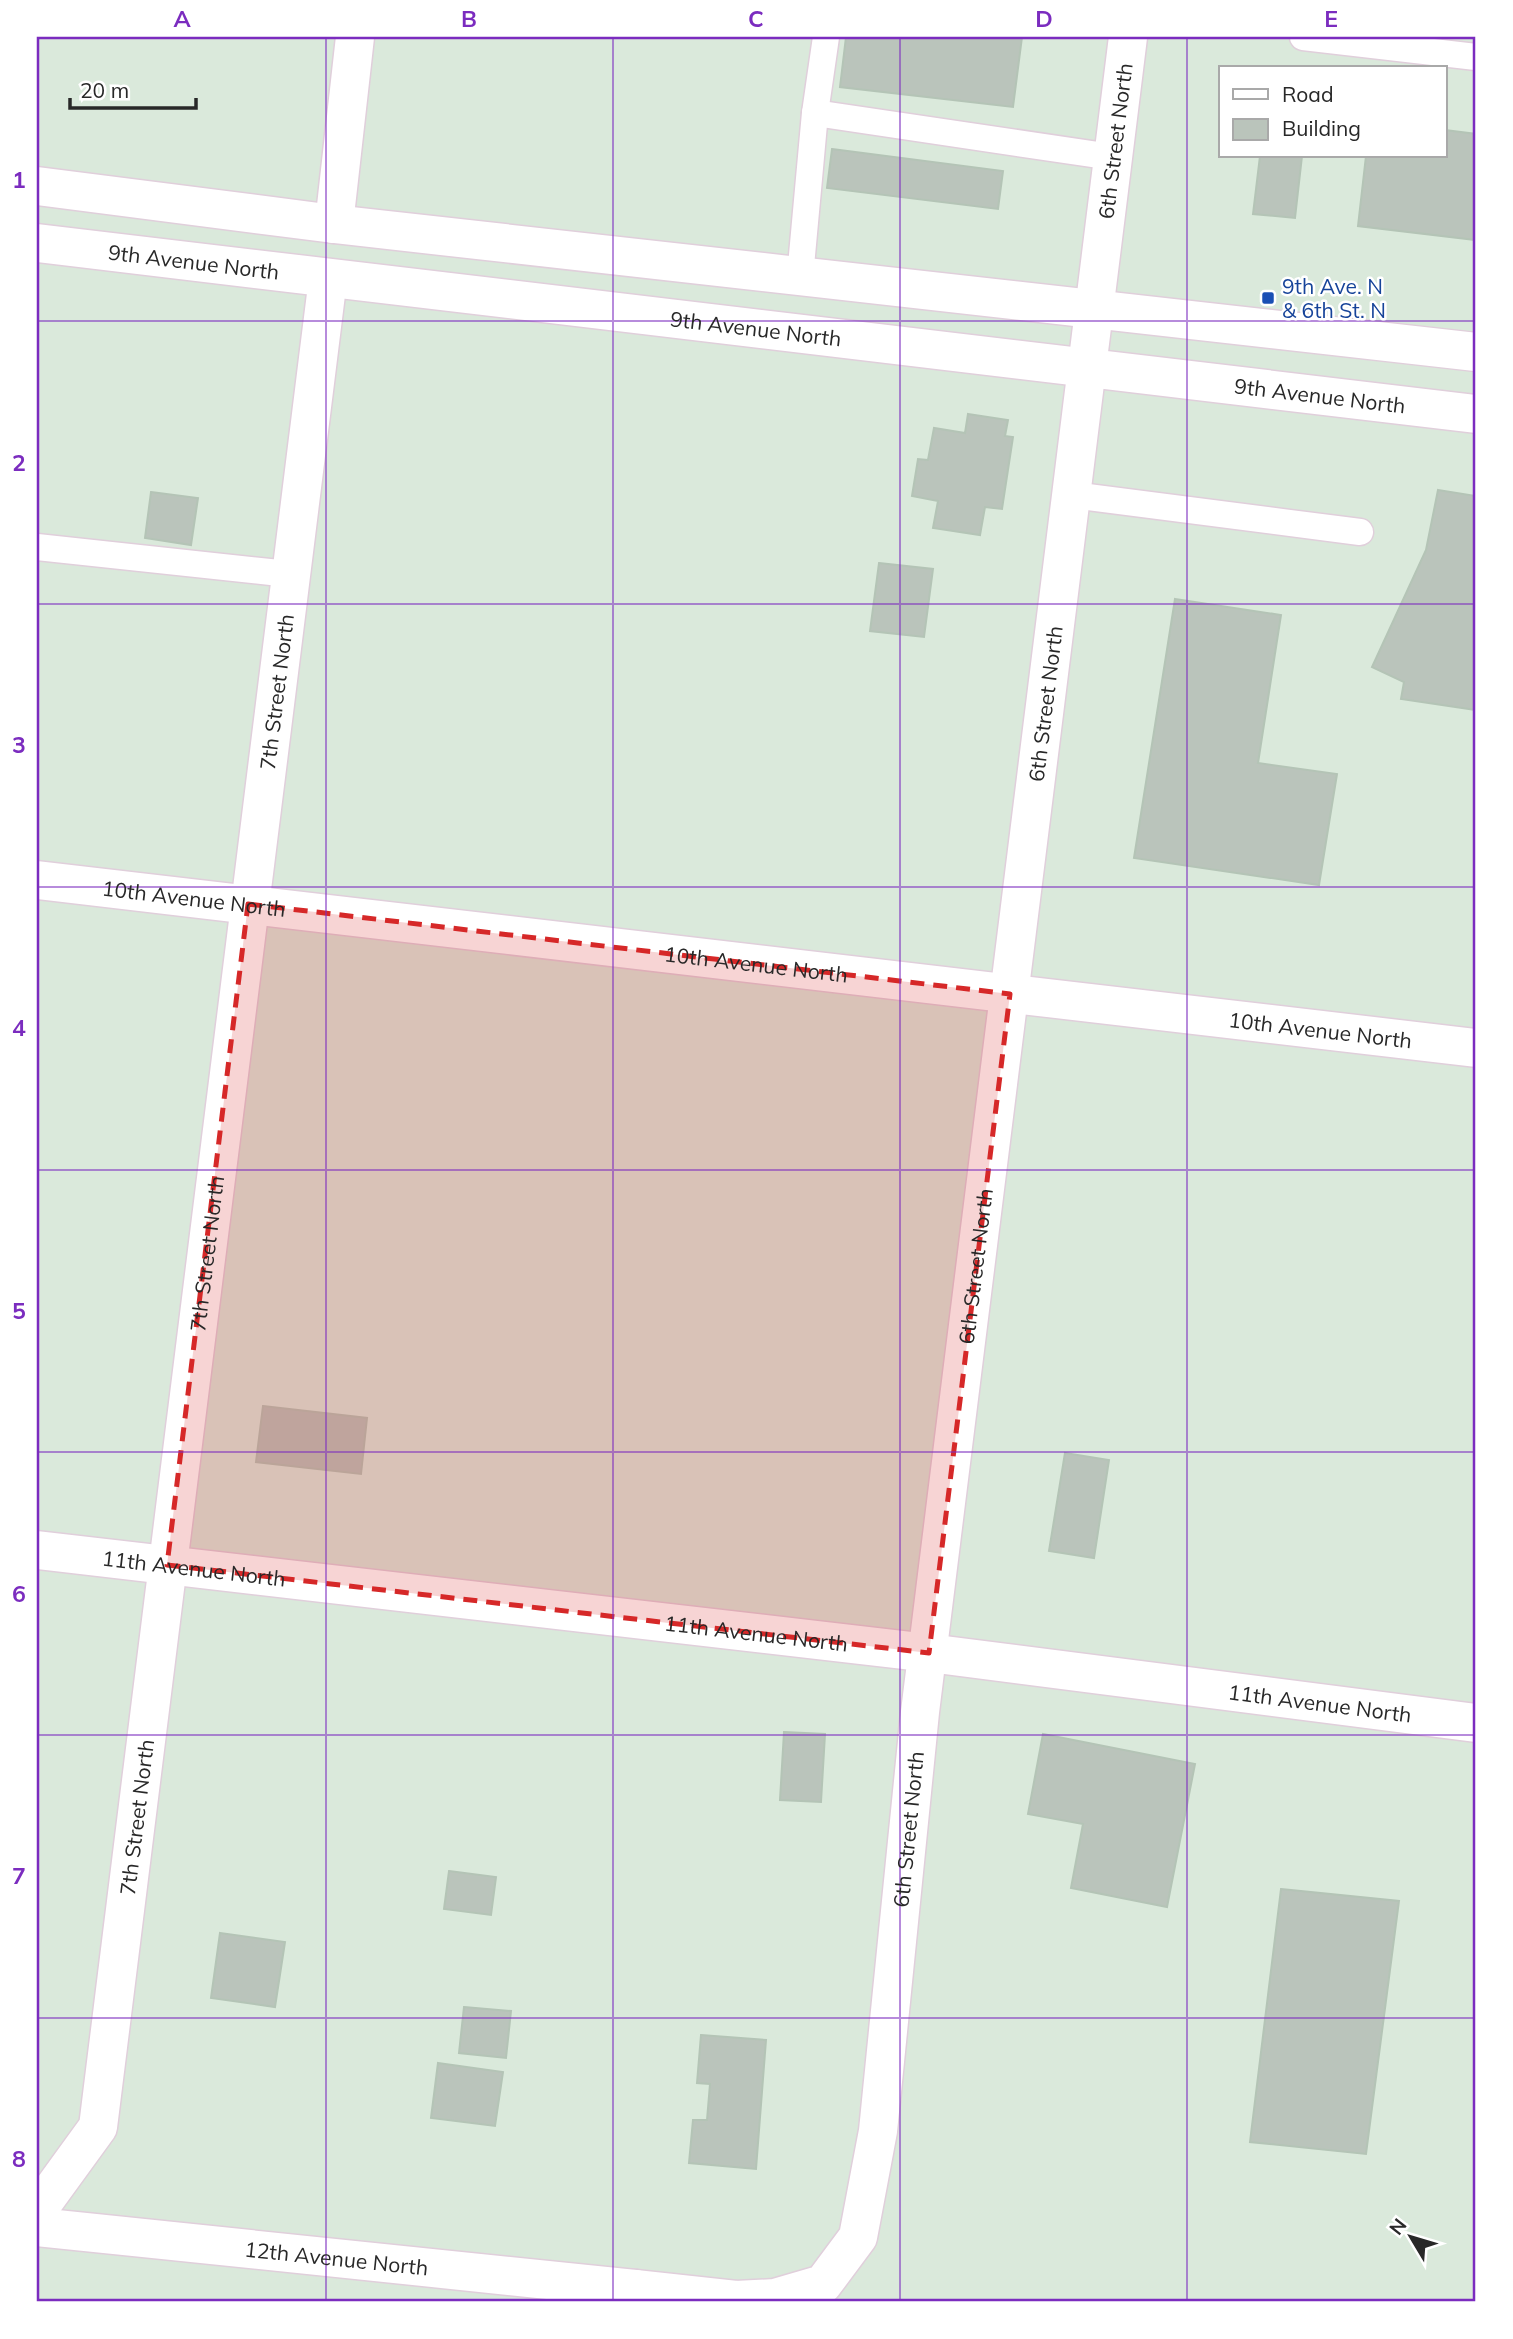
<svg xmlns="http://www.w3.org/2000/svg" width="1513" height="2339" font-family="Mulish,sans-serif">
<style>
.building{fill:#bac4bb;stroke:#b4c4b6;stroke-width:2}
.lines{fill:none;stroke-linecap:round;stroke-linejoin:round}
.lane-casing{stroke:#e0cfdb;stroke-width:29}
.street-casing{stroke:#e0cfdb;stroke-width:41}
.secondary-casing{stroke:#e0cfdb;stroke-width:41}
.lane{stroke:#fff;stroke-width:26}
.street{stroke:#fff;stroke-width:38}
.secondary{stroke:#fff;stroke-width:38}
.marked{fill:#d62828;fill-opacity:0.2;stroke:#d62828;stroke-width:5;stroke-dasharray:14 9;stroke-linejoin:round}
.grid{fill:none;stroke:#7b2cbf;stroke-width:2;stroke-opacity:0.55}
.transit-dot{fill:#1a4fb4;stroke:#fff;stroke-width:2.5}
.labels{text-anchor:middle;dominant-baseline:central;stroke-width:5;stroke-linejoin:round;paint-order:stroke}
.street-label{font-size:21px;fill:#282828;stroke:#fff}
.transit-label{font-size:21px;fill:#164399;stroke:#fff;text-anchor:start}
.neatline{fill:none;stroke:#7b2cbf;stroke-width:2.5}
.grid-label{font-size:23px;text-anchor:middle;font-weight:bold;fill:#7b2cbf}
</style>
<rect width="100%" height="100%" fill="#dae9db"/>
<!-- building -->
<g class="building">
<path d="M846,37H1022L1013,107L840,87Z"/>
<path d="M1445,130L1476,134V240L1358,226L1366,156H1445Z"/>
<path d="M832,149L1003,171L998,209L827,188Z"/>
<path d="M1260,156H1302L1295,218L1253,214Z"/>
<path d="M968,414L1008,420L1005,436L1013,437L1002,509L985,507L980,535L933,528L938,501L912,496L918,459L928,460L934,428L965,433Z"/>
<path d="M1438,490L1476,496V710L1401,699L1404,682L1372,667L1426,550Z"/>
<path d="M151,492L198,498L191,545L145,538Z"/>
<path d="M879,563L933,569L924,637L870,631Z"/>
<path d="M1175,599L1281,615L1258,763L1337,774L1319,885L1134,858Z"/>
<path d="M263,1406L367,1418L361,1474L256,1462Z"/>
<path d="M1065,1453L1109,1460L1094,1558L1049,1551Z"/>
<path d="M784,1732L825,1734L821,1802L780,1800Z"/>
<path d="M1043,1734L1195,1764L1167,1907L1071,1888L1083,1824L1028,1814Z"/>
<path d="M449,1871L496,1877L491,1915L444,1909Z"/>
<path d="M1281,1889L1399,1901L1366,2154L1250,2142Z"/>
<path d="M220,1933L285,1942L275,2007L211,1998Z"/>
<path d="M464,2007L511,2011L506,2058L459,2053Z"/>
<path d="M701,2035L766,2040L756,2169L689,2163L693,2120H707L710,2084L697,2083Z"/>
<path d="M438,2063L503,2072L495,2126L431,2118Z"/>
</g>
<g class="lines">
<defs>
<g id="lane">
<path d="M1303,37L1476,57"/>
<path d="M815,113L1112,157"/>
<path d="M800,277L815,113L826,37"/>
<path d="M1072,495L1360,532"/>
<path d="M37,547L289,574"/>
</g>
<g id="street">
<path d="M334,224L355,37"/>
<path id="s1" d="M37,880L1476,1048"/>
<path id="s2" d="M37,1550L929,1653L1476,1723"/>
<path id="s3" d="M37,2211L98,2127L328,278"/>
<path id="s4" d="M37,2227L635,2289"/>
<path id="s5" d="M631,2302L635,2289L736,2300L775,2298L823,2284L858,2237L878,2131L920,1712L1128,37"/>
</g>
<g id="secondary">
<path d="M37,186L334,224L1476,352"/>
<path id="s6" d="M37,243L1476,414"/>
</g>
</defs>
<!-- lane casing -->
<use href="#lane" class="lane-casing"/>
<!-- street casing -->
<use href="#street" class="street-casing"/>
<!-- secondary casing -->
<use href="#secondary" class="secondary-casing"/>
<!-- lane -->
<use href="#lane" class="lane"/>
<!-- street -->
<use href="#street" class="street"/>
<!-- secondary -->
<use href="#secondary" class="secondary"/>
</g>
<!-- marked area -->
<path class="marked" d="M248,904L1010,994L929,1653L167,1565Z"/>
<!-- grid -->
<path class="grid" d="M326,37V2302M613,37V2302M900,37V2302M1187,37V2302M37,321H1476M37,604H1476M37,887H1476M37,1170H1476M37,1452H1476M37,1735H1476M37,2018H1476"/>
<!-- markers -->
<rect class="transit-dot" x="1261" y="291" width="14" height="14" rx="3.5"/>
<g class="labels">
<!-- street labels -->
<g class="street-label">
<text stroke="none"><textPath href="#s5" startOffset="2375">6th Street North</textPath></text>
<text stroke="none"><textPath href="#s6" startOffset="158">9th Avenue North</textPath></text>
<text stroke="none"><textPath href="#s6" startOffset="724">9th Avenue North</textPath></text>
<text stroke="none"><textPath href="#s6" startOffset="1292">9th Avenue North</textPath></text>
<text stroke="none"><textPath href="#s3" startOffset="1550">7th Street North</textPath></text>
<text stroke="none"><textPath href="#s5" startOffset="1808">6th Street North</textPath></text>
<text stroke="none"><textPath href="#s1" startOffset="158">10th Avenue North</textPath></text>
<text stroke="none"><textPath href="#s1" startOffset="724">10th Avenue North</textPath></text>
<text stroke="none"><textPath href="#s1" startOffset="1292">10th Avenue North</textPath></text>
<text stroke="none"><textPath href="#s3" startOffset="984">7th Street North</textPath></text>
<text stroke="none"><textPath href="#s5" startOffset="1241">6th Street North</textPath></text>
<text stroke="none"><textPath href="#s2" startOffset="158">11th Avenue North</textPath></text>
<text stroke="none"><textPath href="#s2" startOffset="724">11th Avenue North</textPath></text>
<text stroke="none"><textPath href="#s2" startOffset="1292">11th Avenue North</textPath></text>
<text stroke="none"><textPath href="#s3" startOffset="416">7th Street North</textPath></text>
<text stroke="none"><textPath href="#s5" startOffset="674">6th Street North</textPath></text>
<text stroke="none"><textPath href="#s4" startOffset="301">12th Avenue North</textPath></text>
</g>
<!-- transit labels -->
<g class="transit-label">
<text x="1282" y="286">9th Ave. N<tspan x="1282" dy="24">&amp; 6th St. N</tspan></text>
</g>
</g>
<!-- border -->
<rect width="1513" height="2339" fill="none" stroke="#ffffff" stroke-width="77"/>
<!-- legend -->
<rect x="1219" y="66" width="228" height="91" fill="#ffffff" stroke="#a9a9a9" stroke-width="2"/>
<rect x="1233" y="89" width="35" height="10" fill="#ffffff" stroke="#a9a9a9" stroke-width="2"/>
<text x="1282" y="102" font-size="21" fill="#282828">Road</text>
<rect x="1233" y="119" width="35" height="21" fill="#bac4bb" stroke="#a9a9a9" stroke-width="2"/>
<text x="1282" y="136" font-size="21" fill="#282828">Building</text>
<!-- north arrow -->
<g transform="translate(1411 2237) rotate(308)" stroke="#ffffff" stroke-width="5" paint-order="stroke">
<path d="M0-5L12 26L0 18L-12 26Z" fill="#282828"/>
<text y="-10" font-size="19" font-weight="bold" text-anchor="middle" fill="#282828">N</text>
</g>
<!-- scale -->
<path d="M70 98v10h126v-10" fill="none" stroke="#282828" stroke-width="3.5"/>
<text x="80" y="98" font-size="21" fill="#282828" stroke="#ffffff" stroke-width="5" paint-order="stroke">20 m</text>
<rect x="38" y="38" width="1436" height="2262" class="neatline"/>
<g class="grid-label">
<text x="182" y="27">A</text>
<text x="469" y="27">B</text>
<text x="756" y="27">C</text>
<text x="1044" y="27">D</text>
<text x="1331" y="27">E</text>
<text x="19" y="188">1</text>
<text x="19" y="471">2</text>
<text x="19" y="753">3</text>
<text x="19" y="1036">4</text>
<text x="19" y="1319">5</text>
<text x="19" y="1602">6</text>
<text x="19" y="1884">7</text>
<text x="19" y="2167">8</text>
</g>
</svg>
